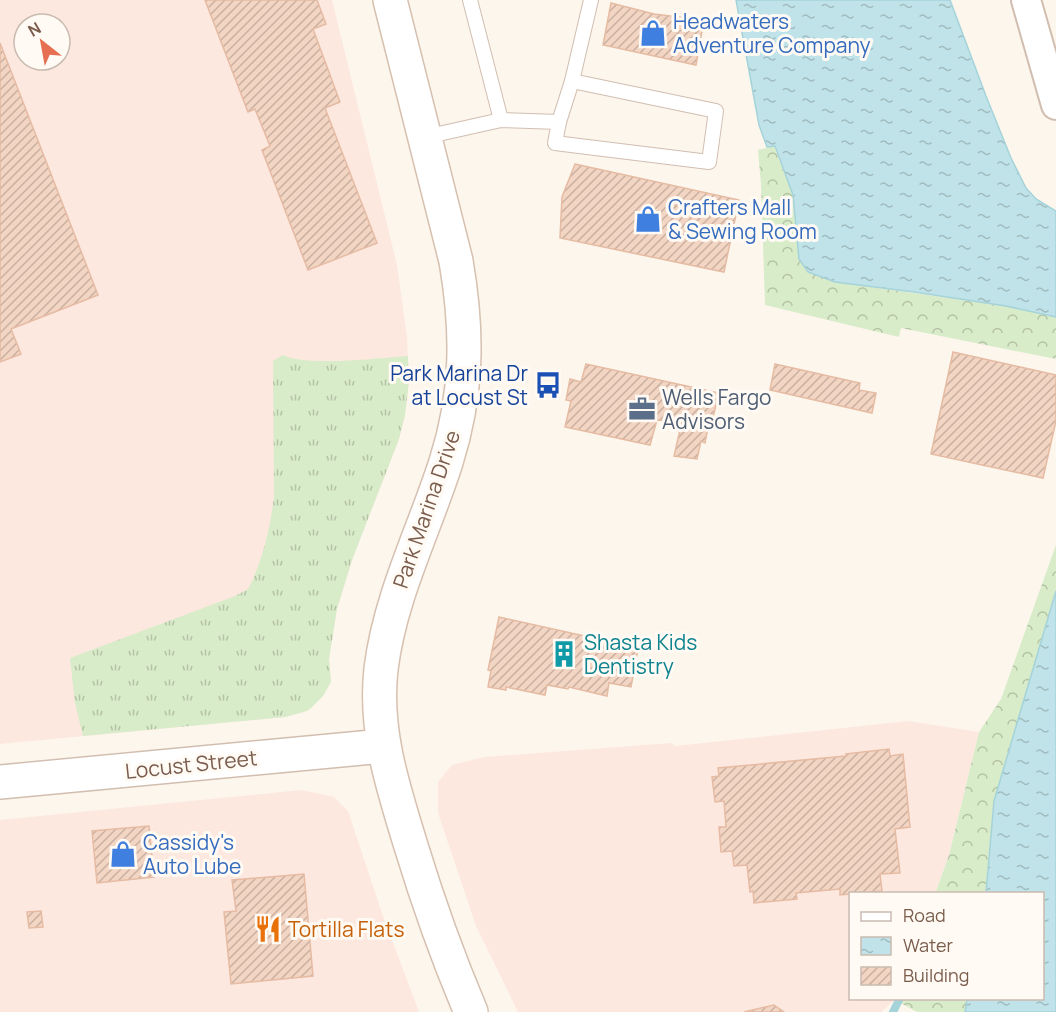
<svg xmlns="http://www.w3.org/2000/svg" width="1056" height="1012" font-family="Manrope,sans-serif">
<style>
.commercial{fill:#fde8e0;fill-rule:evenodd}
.grass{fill:url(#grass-tufts)}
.forest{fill:url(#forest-crowns)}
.water{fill:url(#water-ripples);stroke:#a5d3da;stroke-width:1.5}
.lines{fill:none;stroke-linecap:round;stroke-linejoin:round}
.stream{stroke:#a5d3da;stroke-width:8}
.building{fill:url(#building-hatch);stroke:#e6bba3;stroke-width:1.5}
.service-casing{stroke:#d1beb0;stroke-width:16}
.minor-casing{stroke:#d1beb0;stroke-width:32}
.tertiary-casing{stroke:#d1beb0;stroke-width:36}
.secondary-casing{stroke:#d6c0b0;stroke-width:36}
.service{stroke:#fff;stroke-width:14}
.minor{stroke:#fff;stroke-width:28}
.tertiary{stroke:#fff;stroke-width:33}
.secondary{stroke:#fff;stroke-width:33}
.labels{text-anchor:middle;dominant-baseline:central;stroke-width:6;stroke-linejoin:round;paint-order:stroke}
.shop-label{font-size:21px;fill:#366cbe;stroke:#fffaf3;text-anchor:start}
.transit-label{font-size:21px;fill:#164399;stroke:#fffaf3;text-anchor:end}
.service-label{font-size:21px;fill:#4e5e75;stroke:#fffaf3;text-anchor:start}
.street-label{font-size:21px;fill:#7a5c4d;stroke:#fffaf3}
.culture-label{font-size:21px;fill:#0d838f;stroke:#fffaf3;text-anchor:start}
.food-label{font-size:21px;fill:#c56008;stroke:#fffaf3;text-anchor:start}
</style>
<defs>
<pattern id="grass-tufts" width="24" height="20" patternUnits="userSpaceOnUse" patternTransform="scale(1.5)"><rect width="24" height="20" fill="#d8ecc9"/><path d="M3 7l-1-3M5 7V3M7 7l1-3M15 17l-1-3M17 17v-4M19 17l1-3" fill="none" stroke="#b4c2a5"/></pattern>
<pattern id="forest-crowns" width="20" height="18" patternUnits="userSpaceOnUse" patternTransform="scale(1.5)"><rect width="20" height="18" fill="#d8ecc9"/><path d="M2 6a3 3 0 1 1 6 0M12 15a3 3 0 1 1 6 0" fill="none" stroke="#b4c2a5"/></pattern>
<pattern id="water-ripples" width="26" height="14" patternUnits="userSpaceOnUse" patternTransform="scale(1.5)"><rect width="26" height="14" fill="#bfe3e8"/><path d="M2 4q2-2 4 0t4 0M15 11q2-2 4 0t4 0" fill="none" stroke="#a0bbbe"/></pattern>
<pattern id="building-hatch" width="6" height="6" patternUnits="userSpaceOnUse" patternTransform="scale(1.5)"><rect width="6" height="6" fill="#f3d5c3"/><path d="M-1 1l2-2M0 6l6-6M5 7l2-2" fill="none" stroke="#cab0a1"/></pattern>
</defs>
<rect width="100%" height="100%" fill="#fdf6ec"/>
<!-- commercial -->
<g class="commercial">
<path d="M0,0H332L397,265L407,337L409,381L405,415L399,439L352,560L337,609L329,659L331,682L323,696L307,711L285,717L0,744ZM24,24H60V60H24Z"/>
<path d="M908,721L979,732L949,855L935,893L850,894V998L896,999L881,1012H518L476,926L438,813V782L452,765L484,757L672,743L675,746Z"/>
<path d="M302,790L334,797L348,811L383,916L419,1012H0V820Z"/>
</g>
<!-- grass -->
<path class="grass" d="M283,355C307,367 379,358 408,356L409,381L405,415L399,439L352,560L337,609L329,659L331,682L323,696L311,708L307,711L285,717L83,736L75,703L70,658L235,596L248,589L251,583C264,556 270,527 274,497L273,361Z"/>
<!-- forest -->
<g class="forest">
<path d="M774,146L793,195L796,236L835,282L1006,306L1053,316L1056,317V359L901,328L899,337L765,305L761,185L758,150Z"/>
<path d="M1056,545V591L994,801L986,893L935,894L949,855L979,732L1001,699Z"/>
<path d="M896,998H967V999L965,1012H917L895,1000Z"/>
</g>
<!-- water -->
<g class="water">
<path d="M736,0H950L986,96L1011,158L1026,188L1036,199L1056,211V317L1006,306L914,292L835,282L808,272L799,259L793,195L775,146L767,147L759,125Z"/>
<path d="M1056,591V1012H965L967,999L1042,998V894L986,893L994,801Z"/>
</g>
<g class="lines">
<!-- stream -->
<path class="stream" d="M893,1012L900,998"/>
</g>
<!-- building -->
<g class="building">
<path d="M205,0H317L326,24L313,29L340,102L325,108L377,243L308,270L262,150L270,146L255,109L248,112Z"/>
<path d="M611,3L654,14L704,20L696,65L603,45Z"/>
<path d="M0,43L98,295L11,329L21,354L0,362Z"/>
<path d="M575,164L739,200L724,272L560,238L562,197Z"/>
<path d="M953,352L1056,375V421L1043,478L931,454Z"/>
<path d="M586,364L719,393L713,417H710L705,443L701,441L697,459L674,456L682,421L668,418V421L657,420L650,445L565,427L571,401L566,400L570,379L581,382Z"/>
<path d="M775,364L860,383L859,390L876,393L872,413L770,390Z"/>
<path d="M499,617L630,646V647L638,649L631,687L609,683L607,696L569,687L568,689L547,685L545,695L506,687V690L488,687L491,671L488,670Z"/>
<path d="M889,749L890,756L903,754L910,827L895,829L900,873L880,874L882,891L840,895V889L796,893L797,899L754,903L753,891L750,892L747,865L734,866L732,851L721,852L719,827H726L724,801L715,802L712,777L719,776L718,768L846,756V754Z"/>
<path d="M149,826L154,877L97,883L92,831Z"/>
<path d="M304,874L313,976L231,984L224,912L236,911L232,880Z"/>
<path d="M41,911L43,927L29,928L27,912Z"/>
<path d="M774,1005L784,1012H744Z"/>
</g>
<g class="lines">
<defs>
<g id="service">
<path d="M470,0L501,120"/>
<path d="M559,122L555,143L709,162L716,111L572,81"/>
<path d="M425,137L501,120L559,122L572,81L591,0"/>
</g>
<path id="minor" d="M1026,0L1056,105"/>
<path id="tertiary" d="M0,782L383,746"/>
<path id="secondary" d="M390,0L456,261C468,331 468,393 446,462C424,531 390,596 381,669C374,731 393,787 411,846C428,902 448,958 471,1012"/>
</defs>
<!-- service casing -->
<use href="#service" class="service-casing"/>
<!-- minor casing -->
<use href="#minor" class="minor-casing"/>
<!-- tertiary casing -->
<use href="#tertiary" class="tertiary-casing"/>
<!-- secondary casing -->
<use href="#secondary" class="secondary-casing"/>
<!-- service -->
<use href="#service" class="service"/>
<!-- minor -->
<use href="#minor" class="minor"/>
<!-- tertiary -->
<use href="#tertiary" class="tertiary"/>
<!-- secondary -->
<use href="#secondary" class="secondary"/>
</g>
<!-- icons -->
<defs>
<symbol id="shop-bare" viewBox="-9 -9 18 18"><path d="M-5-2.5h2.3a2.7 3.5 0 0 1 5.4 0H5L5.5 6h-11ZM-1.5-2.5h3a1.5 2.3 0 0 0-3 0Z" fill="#3f7fe0" stroke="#fffaf3" stroke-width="2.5" paint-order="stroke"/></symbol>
<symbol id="bus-bare" viewBox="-9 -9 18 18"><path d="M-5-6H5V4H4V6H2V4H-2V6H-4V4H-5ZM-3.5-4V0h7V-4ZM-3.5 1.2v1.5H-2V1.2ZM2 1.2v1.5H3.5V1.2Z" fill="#1a4fb4" stroke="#fffaf3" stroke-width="2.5" paint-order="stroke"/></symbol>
<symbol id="office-bare" viewBox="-9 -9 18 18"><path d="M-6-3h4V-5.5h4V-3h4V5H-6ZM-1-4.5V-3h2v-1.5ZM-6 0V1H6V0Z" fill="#5c6f8a" stroke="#fffaf3" stroke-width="2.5" paint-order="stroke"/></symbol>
<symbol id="building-bare" viewBox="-9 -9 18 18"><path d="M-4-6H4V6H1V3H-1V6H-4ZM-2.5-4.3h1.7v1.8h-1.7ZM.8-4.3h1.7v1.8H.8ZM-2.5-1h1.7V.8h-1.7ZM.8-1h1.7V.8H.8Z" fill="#0f9aa8" stroke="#fffaf3" stroke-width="2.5" paint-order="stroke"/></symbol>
<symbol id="restaurant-bare" viewBox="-9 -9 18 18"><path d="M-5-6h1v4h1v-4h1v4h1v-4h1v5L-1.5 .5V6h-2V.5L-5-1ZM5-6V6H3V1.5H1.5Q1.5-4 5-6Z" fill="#e8710a" stroke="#fffaf3" stroke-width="2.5" paint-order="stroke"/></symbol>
</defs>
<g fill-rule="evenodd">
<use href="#shop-bare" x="634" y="14" width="38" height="38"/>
<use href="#shop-bare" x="629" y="200" width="38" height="38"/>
<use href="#bus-bare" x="529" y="366" width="38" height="38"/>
<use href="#office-bare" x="623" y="390" width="38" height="38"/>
<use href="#building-bare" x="545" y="635" width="38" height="38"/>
<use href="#shop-bare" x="104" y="835" width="38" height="38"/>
<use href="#restaurant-bare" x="249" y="910" width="38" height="38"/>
</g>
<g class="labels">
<!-- shop labels -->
<g class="shop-label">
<text x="673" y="21">Headwaters<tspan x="673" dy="24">Adventure Company</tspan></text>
<text x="668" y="207">Crafters Mall<tspan x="668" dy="24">&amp; Sewing Room</tspan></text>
<text x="143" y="842">Cassidy's<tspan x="143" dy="24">Auto Lube</tspan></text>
</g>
<!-- transit labels -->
<g class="transit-label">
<text x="528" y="373">Park Marina Dr<tspan x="528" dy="24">at Locust St</tspan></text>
</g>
<!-- service labels -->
<g class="service-label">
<text x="662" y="397">Wells Fargo<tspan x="662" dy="24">Advisors</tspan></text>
</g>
<!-- street labels -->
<g class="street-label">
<text transform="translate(426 509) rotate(-71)">Park Marina Drive</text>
<text transform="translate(191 764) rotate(-6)">Locust Street</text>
</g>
<!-- culture labels -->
<g class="culture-label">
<text x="584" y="642">Shasta Kids<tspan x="584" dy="24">Dentistry</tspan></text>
</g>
<!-- food labels -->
<g class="food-label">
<text x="288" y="929">Tortilla Flats</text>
</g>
</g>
<!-- legend -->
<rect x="849" y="892" width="195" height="108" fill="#fffaf3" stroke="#cabbb1" stroke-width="1.5"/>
<rect x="861" y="912" width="30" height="9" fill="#ffffff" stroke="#cabbb1" stroke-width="1.5"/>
<text x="903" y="922" font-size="18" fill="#7a5c4d">Road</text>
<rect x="861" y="937" width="30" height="18" fill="url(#water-ripples)" stroke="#cabbb1" stroke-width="1.5"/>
<text x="903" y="952" font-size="18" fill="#7a5c4d">Water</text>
<rect x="861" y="967" width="30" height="18" fill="url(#building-hatch)" stroke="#cabbb1" stroke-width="1.5"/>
<text x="903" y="982" font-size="18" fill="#7a5c4d">Building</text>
<!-- north arrow -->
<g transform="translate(42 42) rotate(329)"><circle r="28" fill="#fffaf3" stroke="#cabbb1" stroke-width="1.5"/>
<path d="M0-4.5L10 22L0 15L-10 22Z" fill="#e76f51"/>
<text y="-9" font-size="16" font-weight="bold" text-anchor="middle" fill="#7a5c4d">N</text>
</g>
</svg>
